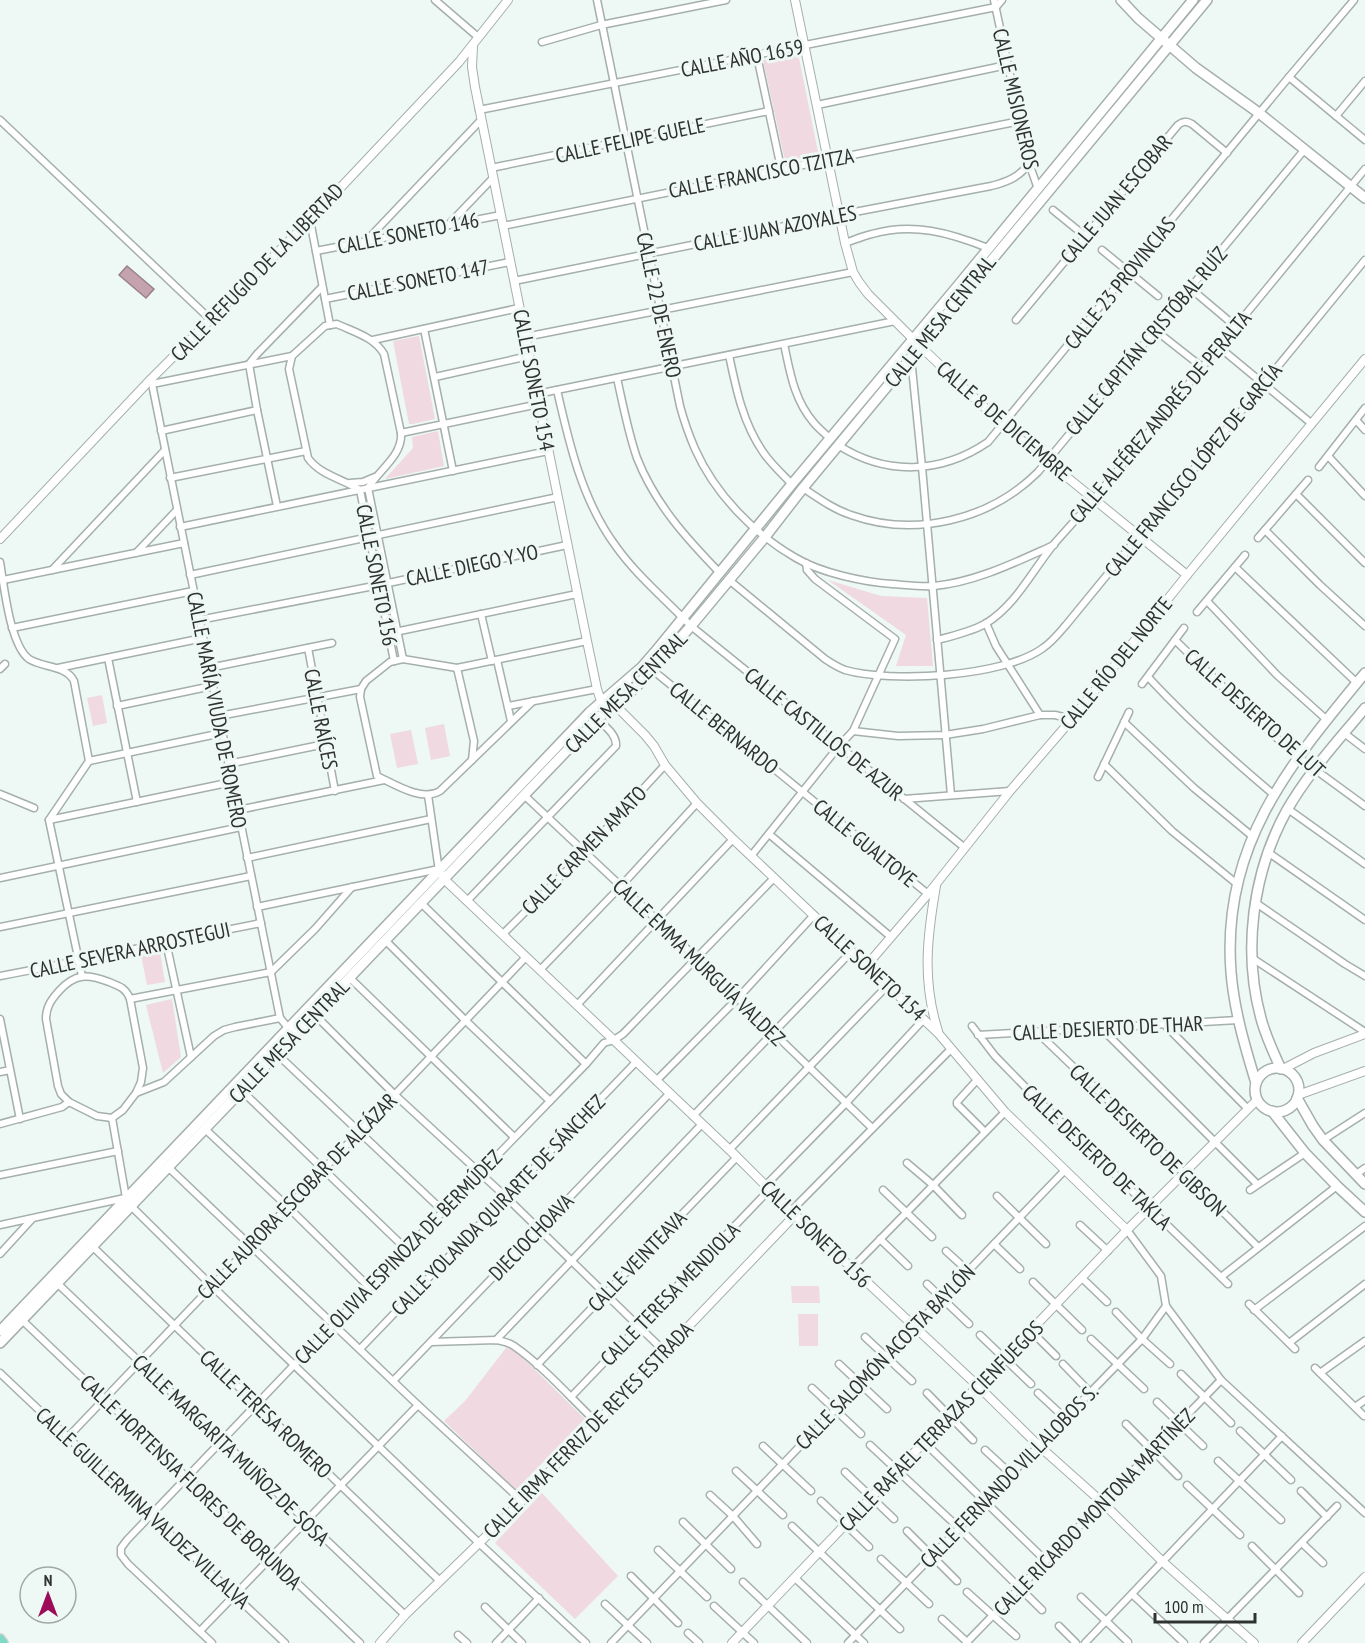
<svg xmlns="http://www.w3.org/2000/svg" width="1365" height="1643" font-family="'PT Sans Narrow',sans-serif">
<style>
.green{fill:#f0d9e0}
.water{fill:#c5a3ae;stroke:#988188;stroke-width:1.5}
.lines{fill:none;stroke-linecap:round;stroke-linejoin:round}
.minor-casing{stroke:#a5afac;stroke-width:9}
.tertiary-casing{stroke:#a5afac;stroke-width:10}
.secondary-casing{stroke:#a5afac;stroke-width:12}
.primary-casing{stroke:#d1d2d1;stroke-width:12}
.minor{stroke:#fff;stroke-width:6}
.tertiary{stroke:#fff;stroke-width:8}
.secondary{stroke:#fff;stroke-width:9}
.primary{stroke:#7ddac5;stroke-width:9}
.labels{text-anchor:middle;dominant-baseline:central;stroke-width:6;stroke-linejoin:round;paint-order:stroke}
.street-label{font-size:21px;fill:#2e3230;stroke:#eef8f5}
</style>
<rect width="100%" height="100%" fill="#eef8f5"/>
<!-- green -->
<g class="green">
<path d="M798,53L818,152L815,156L787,162L785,161L763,60Z"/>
<path d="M419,336L435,419L413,424H409L393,341Z"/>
<path d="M438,431L444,466L385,479L413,448L412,437Z"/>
<path d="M828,580L881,596L927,598L933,666H896L906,635Z"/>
<path d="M102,695L107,723L93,726L87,698Z"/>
<path d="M444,724L450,756L431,760L425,728Z"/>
<path d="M411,730L418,764L397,768L390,734Z"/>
<path d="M160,952L165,982L147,985L141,955Z"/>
<path d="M172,999L181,1057L163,1073L146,1005Z"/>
<path d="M791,1286H819L820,1303H792Z"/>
<path d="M798,1314H818V1346H799Z"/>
<path d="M506,1348L515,1350L585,1419L516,1490L444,1421L465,1401Z"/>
<path d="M542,1493L618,1576L575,1619L495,1543Z"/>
</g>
<!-- water -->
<path class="water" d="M127,266L154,289L146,298L119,275Z"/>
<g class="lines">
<defs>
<g id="minor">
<path d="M435,0L478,37"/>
<path d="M597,0L680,406C684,421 689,435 695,449C715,494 754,534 796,558C821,573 864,582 892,584C906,585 920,587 934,586C976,582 1016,562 1054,545"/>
<path d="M994,0L1029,163L1038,189"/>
<path d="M542,42L601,25L726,0"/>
<path d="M757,56L781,168"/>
<path d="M1289,77L1365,140"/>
<path d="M817,105L1007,65"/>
<path d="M479,110L996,7L1002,0"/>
<path d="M1336,116L1365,81"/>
<path d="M0,120L211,320"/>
<path d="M491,168L769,111"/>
<path d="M1053,210L1085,236"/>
<path d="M310,220L330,325"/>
<path d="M449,224L493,178"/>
<path d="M503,226L1020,121"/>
<path d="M366,241L481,120"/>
<path d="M845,243C854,240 863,236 872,234C913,222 950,233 988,248"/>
<path d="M1102,250L1158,296"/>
<path d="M316,251L501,215"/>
<path d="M514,281L839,215L991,186C1007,182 1020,177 1029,163"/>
<path d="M1190,288L1235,326"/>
<path d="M325,299L510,262"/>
<path d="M1016,320L1178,125C1183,121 1186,121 1192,124L1227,153"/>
<path d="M330,325L325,326L292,356L289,369L308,458C320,475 343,479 360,490L394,661"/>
<path d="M330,325L337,324C354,332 374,337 384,354L401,433C403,455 379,470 368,488L403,659"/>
<path d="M424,329L453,471"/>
<path d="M1155,330L1202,367"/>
<path d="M525,337L853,272"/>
<path d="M373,340L519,308"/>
<path d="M784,344C790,372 794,400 814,423C819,429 825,434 831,439"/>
<path d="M1219,347L1312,424"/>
<path d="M729,355C736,389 743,423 763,452C771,464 782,474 792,484"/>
<path d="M911,358L922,467L951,795"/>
<path d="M435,377L529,356"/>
<path d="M617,378C623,405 628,432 637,458C655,504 687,539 720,573"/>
<path d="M151,379L280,1018L291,1031"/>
<path d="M152,384L292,356"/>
<path d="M557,390C569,443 582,500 615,545C636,575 665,599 691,626L965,848"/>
<path d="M537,394L895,321"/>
<path d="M1356,420L1365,430"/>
<path d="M161,431L257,410"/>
<path d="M401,433L539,404"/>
<path d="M838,445C886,476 941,474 988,442L1289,77L1354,0"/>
<path d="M1328,456L1365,496"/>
<path d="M1319,467L1365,408"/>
<path d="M170,478L306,451"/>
<path d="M350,483L363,482L375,477"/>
<path d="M803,488C818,498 833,509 851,515C915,538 990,520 1038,472L1305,149"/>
<path d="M1296,494L1365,563"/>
<path d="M277,506L257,410L249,364L257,354L322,287"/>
<path d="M180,527L548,451"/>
<path d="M1265,530L1320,585L1365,626"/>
<path d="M1258,538L1308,480"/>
<path d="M136,553L177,510"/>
<path d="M0,562C4,586 10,645 29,659C43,668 66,665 74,681L89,761L49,820L82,976"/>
<path d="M1235,567L1357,683"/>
<path d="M52,570L165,450"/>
<path d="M190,575L558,497"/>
<path d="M3,580L184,543"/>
<path d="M729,580L825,659C831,663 837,667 845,670C891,683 1004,677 1043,648C1052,642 1059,633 1066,625L1365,260"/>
<path d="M1207,601L1277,675L1327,720"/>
<path d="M1197,612L1245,555"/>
<path d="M481,614L492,661"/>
<path d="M199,620L379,585L567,545"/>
<path d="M986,623L996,646L1040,715"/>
<path d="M12,628L193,591"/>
<path d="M395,632L577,594"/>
<path d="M937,640C953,636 970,632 985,624C1016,605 1032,571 1054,544C1067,529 1081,514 1094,499L1365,169"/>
<path d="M1175,640L1261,724L1298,757L1365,806"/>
<path d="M308,648L335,791"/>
<path d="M108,658L137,802"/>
<path d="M497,660L511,721"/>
<path d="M58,668L203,638"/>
<path d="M209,668L332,643"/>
<path d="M457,668L474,741L472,760"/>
<path d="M650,668L928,894"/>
<path d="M0,669L5,664"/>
<path d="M1148,677C1187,719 1229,757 1273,794"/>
<path d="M1142,684L1184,628"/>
<path d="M361,689L360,697L377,776C394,784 422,802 440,791L533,701"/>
<path d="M117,706L212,686"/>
<path d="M508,706L597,689"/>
<path d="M219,716L361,689L366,681L390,662L403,659L457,668L587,641"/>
<path d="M1124,722L1194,788L1252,836"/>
<path d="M853,731L898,736L945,735L983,729L1040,715H1055L1072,719"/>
<path d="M1344,733L1365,749"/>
<path d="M89,761L222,733"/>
<path d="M228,764L325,744"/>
<path d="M1104,764L1172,831L1237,884"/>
<path d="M1098,777L1129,712"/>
<path d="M0,794L34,808"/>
<path d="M428,795L439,871"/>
<path d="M525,796L657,920L872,1128"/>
<path d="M904,799L1010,791"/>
<path d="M1288,809L1365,864"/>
<path d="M238,810L384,780"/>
<path d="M49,820L232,782"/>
<path d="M769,834L891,937"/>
<path d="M1269,853L1365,920"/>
<path d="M751,856L839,746L853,731L895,639L815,579L807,570L806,563"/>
<path d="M247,858L431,819"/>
<path d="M0,878L241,827"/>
<path d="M467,901L616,746C617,734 604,726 596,717"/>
<path d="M421,903L586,1064"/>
<path d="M1256,903L1345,964L1365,976"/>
<path d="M257,907L439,869"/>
<path d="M0,927L251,876"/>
<path d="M503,934L585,852L665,765"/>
<path d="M385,940L465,1020L550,1101"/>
<path d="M166,942L191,1057"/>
<path d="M1252,958L1365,1032"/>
<path d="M540,970L621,886L697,803"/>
<path d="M0,976C87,960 174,940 261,923"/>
<path d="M349,977L514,1137"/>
<path d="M130,999L271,972L315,929L352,887"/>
<path d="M577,1005L733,839"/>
<path d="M314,1014L394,1094L505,1196L664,1351"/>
<path d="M0,1019L20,1119"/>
<path d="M1164,1024L1248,1109"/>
<path d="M972,1026L995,1056L1032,1094L1228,1284"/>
<path d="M1101,1028L1257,1184"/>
<path d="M1038,1033L1184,1173L1258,1247"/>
<path d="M978,1035L1238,1020"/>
<path d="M277,1054L443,1211"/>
<path d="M0,1072L10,1070"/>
<path d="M977,1080L957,1102V1104L985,1132"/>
<path d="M656,1081L738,998L814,915"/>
<path d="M241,1090L406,1249"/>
<path d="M69,1102L61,1094L58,1086L46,1019C46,1007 51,1000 59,991C75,973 88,974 109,982C119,986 126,988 130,999L143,1068L141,1082L136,1093"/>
<path d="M693,1116L852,951"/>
<path d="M112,1118L126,1198L131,1206L211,1285L479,1543L586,1643"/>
<path d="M112,1118L123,1110L136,1093L164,1082L214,1036L224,1030L235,1027L280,1018"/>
<path d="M0,1124L62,1107L69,1102L97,1116L112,1118"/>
<path d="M205,1129L288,1207L369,1287"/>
<path d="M1323,1140L1365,1113"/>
<path d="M729,1150L888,985"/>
<path d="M907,1163L933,1185L962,1215"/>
<path d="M168,1167L418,1405L522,1501"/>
<path d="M0,1175L118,1151"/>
<path d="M1355,1175L1365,1168"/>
<path d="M765,1186L846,1103L924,1019"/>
<path d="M883,1190L932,1237"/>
<path d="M1250,1190L1305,1153"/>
<path d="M997,1196L1046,1244"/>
<path d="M791,1211L951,1049"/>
<path d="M0,1225L125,1198"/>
<path d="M1080,1225L1108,1251"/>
<path d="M1127,1230L1161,1276L1166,1306L1221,1380L1365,1513"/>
<path d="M880,1239L908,1266"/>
<path d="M994,1244L1020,1269"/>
<path d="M92,1246L440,1581"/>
<path d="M946,1251L968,1271"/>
<path d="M0,1254L32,1219"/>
<path d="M852,1268L1005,1112"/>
<path d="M1221,1277L1337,1186"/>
<path d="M1082,1278L1107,1302"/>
<path d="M1033,1282L1082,1330"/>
<path d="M57,1283L405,1615"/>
<path d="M927,1284L969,1324"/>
<path d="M1249,1304L1295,1349"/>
<path d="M1254,1310L1365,1226"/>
<path d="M1116,1312L1142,1339L1170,1364"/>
<path d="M22,1320L360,1643"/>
<path d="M1031,1331L1056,1356"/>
<path d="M980,1335L1031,1384"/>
<path d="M865,1337L912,1381"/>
<path d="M1091,1339L1144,1389"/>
<path d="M496,1340L702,1124"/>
<path d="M431,1342L496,1340C503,1341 508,1342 514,1346C543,1366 571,1398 596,1422"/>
<path d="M1289,1343L1365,1284"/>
<path d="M360,1349L636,1062"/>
<path d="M839,1364L887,1409"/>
<path d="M1063,1364L1090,1392"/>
<path d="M537,1365L737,1157"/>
<path d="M1315,1368L1364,1416"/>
<path d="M0,1373L285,1643"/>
<path d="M1320,1373L1365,1341"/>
<path d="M1181,1374L1231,1423"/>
<path d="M393,1381L669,1094"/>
<path d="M812,1388L861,1434"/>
<path d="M927,1393L973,1440"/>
<path d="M1038,1393L1065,1418"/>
<path d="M571,1397L769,1190"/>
<path d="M1157,1402L1203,1446"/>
<path d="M1355,1407L1365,1400"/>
<path d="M1126,1424L1178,1476"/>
<path d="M1240,1431L1291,1480"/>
<path d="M68,1437L526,957"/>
<path d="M925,1443L1046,1561"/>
<path d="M870,1445L959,1528L1042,1610"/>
<path d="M763,1446L811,1491"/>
<path d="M985,1450L1011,1474"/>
<path d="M1218,1461L1281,1520"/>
<path d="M736,1471L783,1515"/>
<path d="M845,1472L894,1519"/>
<path d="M1187,1485L1240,1535"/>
<path d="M1301,1491L1327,1517"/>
<path d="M710,1495L733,1516L757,1544"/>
<path d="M821,1501L869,1547"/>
<path d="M683,1522L731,1569"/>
<path d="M792,1526L900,1629"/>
<path d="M907,1531L957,1581"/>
<path d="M1302,1543L1323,1563"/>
<path d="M1252,1546L1299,1593"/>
<path d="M658,1550L707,1597"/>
<path d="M881,1559L929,1604"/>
<path d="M631,1576L678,1623"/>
<path d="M795,1578L864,1643"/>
<path d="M743,1582L807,1643"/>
<path d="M967,1592L1016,1636"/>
<path d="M1132,1594L1184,1643"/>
<path d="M1081,1597L1128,1642"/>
<path d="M605,1604L647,1643"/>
<path d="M714,1606L754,1643"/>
<path d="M485,1607L522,1643"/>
<path d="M942,1619L968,1643"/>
<path d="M1059,1626L1076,1643"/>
<path d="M200,1631L418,1405"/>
<path d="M688,1633L699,1643"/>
<path d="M458,1635L467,1643"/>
<path d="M212,1643L128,1564L121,1555V1548L127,1540L294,1365L586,1064L604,1043L614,1040L623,1034L774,878"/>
<path d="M496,1643L539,1598"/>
<path d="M611,1643L1065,1170"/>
<path d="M848,1643L1142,1339L1166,1306"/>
<path d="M966,1643L1221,1380"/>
<path d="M1085,1643L1282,1436"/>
<path d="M1204,1643L1337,1506"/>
</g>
<g id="tertiary">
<path d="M795,0L845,243L853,272L859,282L868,294L920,346L1003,425L1187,575"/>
<path d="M473,46L472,67L475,87L587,641L597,689L605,713"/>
<path d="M0,539L151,379L310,220L459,62L508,0"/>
<path d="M615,705L645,735L654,746L665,765L697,803L733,839L938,1033L1005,1112L1127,1230"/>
<path d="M442,875L444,879L737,1157L791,1211L979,1387L1038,1445L1103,1503L1163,1562L1254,1643"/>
<path d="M936,886C927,937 922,981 938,1031"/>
<path d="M867,965L928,894L1010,791L1072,719L1187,575L1365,359"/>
<path d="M1283,1069L1314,1053L1365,1034"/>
<path d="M1298,1095L1365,1071"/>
<path d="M380,1643L405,1615L509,1514L795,1215"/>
<path d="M732,1643L1127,1230L1257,1100"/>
<path d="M1302,1643L1365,1577"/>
</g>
<g id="secondary">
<path d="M1121,0L1138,18L1196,68L1259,113L1365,198"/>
<circle cx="1277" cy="1090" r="22"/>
<path d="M1281,1069C1274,1054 1267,1039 1262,1022C1242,953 1252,873 1287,810C1308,773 1338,741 1365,708"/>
<path d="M1256,1083C1245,1047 1234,1010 1231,972C1221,845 1290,764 1365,673"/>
<path d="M1297,1098L1313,1126L1323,1140L1365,1184"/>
<path d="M1272,1111L1305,1153L1337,1186L1365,1212"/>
<path d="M0,1331L590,712L642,667L655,652L792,484L956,288L1193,0"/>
<path d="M0,1343L597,719L636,687L691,626L765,537L803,488L1207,0"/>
</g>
<path id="primary" d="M0,1639L3,1643"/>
</defs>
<!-- minor casing -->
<use href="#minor" class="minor-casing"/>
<!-- tertiary casing -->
<use href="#tertiary" class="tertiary-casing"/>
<!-- secondary casing -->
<use href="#secondary" class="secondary-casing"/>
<!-- primary casing -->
<use href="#primary" class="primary-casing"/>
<!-- minor -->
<use href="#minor" class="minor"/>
<!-- tertiary -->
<use href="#tertiary" class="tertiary"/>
<!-- secondary -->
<use href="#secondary" class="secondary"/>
<!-- primary -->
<use href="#primary" class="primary"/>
</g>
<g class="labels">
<!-- street labels -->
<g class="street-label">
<text transform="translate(742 58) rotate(-11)">CALLE AÑO 1659</text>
<text transform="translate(1016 99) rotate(77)">CALLE MISIONEROS</text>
<text transform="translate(630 140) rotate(-12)">CALLE FELIPE GUELE</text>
<text transform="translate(761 173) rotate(-11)">CALLE FRANCISCO TZITZA</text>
<text transform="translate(1116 199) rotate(-50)">CALLE JUAN ESCOBAR</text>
<text transform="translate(775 228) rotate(-11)">CALLE JUAN AZOYALES</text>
<text transform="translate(408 233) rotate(-11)">CALLE SONETO 146</text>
<text transform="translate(257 272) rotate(-46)">CALLE REFUGIO DE LA LIBERTAD</text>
<text transform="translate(418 280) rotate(-11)">CALLE SONETO 147</text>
<text transform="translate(1120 283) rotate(-51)">CALLE 23 PROVINCIAS</text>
<text transform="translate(659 305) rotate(78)">CALLE 22 DE ENERO</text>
<text transform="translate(940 321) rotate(-51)">CALLE MESA CENTRAL</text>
<text transform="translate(1146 341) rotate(-50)">CALLE CAPITÁN CRISTÓBAL RUÍZ</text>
<text transform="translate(534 380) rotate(79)">CALLE SONETO 154</text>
<text transform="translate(1160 417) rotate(-50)">CALLE ALFÉREZ ANDRÉS DE PERALTA</text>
<text transform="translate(1004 421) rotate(41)">CALLE 8 DE DICIEMBRE</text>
<text transform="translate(1193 470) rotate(-51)">CALLE FRANCISCO LÓPEZ DE GARCÍA</text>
<text transform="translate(472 565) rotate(-12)">CALLE DIEGO Y YO</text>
<text transform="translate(377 575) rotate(79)">CALLE SONETO 156</text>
<text transform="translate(1116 663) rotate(-51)">CALLE RÍO DEL NORTE</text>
<text transform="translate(626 692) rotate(-45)">CALLE MESA CENTRAL</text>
<text transform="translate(217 710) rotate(79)">CALLE MARÍA VIUDA DE ROMERO</text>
<text transform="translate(1255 713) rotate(42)">CALLE DESIERTO DE LUT</text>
<text transform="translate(321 719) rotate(79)">CALLE RAÍCES</text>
<text transform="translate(724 728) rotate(39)">CALLE BERNARDO</text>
<text transform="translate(824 734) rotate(39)">CALLE CASTILLOS DE AZUR</text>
<text transform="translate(865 843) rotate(39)">CALLE GUALTOYE</text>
<text transform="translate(584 850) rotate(-46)">CALLE CARMEN AMATO</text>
<text transform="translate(130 950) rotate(-12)">CALLE SEVERA ARROSTEGUI</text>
<text transform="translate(699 962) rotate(44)">CALLE EMMA MURGUÍA VALDEZ</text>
<text transform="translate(870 968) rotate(43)">CALLE SONETO 154</text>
<text transform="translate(1108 1028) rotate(-3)">CALLE DESIERTO DE THAR</text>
<text transform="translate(289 1041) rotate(-46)">CALLE MESA CENTRAL</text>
<text transform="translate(1148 1140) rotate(44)">CALLE DESIERTO DE GIBSON</text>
<text transform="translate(1097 1157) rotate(44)">CALLE DESIERTO DE TAKLA</text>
<text transform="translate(297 1196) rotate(-46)">CALLE AURORA ESCOBAR DE ALCÁZAR</text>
<text transform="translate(498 1205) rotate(-46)">CALLE YOLANDA QUIRARTE DE SÁNCHEZ</text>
<text transform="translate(816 1234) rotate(44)">CALLE SONETO 156</text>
<text transform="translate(531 1237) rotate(-46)">DIECIOCHOAVA</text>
<text transform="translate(398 1257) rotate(-46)">CALLE OLIVIA ESPINOZA DE BERMÚDEZ</text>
<text transform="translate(637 1261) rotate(-46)">CALLE VEINTEAVA</text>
<text transform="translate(670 1294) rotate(-46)">CALLE TERESA MENDIOLA</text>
<text transform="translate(885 1357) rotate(-46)">CALLE SALOMÓN ACOSTA BAYLÓN</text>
<text transform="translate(266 1414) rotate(44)">CALLE TERESA ROMERO</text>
<text transform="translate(941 1426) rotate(-46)">CALLE RAFAEL TERRAZAS CIENFUEGOS</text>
<text transform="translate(588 1430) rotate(-46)">CALLE IRMA FERRIZ DE REYES ESTRADA</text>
<text transform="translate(231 1450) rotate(44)">CALLE MARGARITA MUÑOZ DE SOSA</text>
<text transform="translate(1009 1476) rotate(-46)">CALLE FERNANDO VILLALOBOS S.</text>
<text transform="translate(191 1482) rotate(44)">CALLE HORTENSIA FLORES DE BORUNDA</text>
<text transform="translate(143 1508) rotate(43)">CALLE GUILLERMINA VALDEZ VILLALVA</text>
<text transform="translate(1094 1512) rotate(-46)">CALLE RICARDO MONTONA MARTÍNEZ</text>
</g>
</g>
<!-- north arrow -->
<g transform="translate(48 1595)"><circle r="28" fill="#eef8f5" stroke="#a1a9a6" stroke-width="1.5"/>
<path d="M0-4.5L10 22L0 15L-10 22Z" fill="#9c0c59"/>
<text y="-9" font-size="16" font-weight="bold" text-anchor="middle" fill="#2e3230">N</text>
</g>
<!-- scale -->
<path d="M1155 1613v9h100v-9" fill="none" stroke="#2e3230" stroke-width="3"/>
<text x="1164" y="1613" font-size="18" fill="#2e3230" stroke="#eef8f5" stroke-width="4.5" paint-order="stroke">100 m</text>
</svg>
